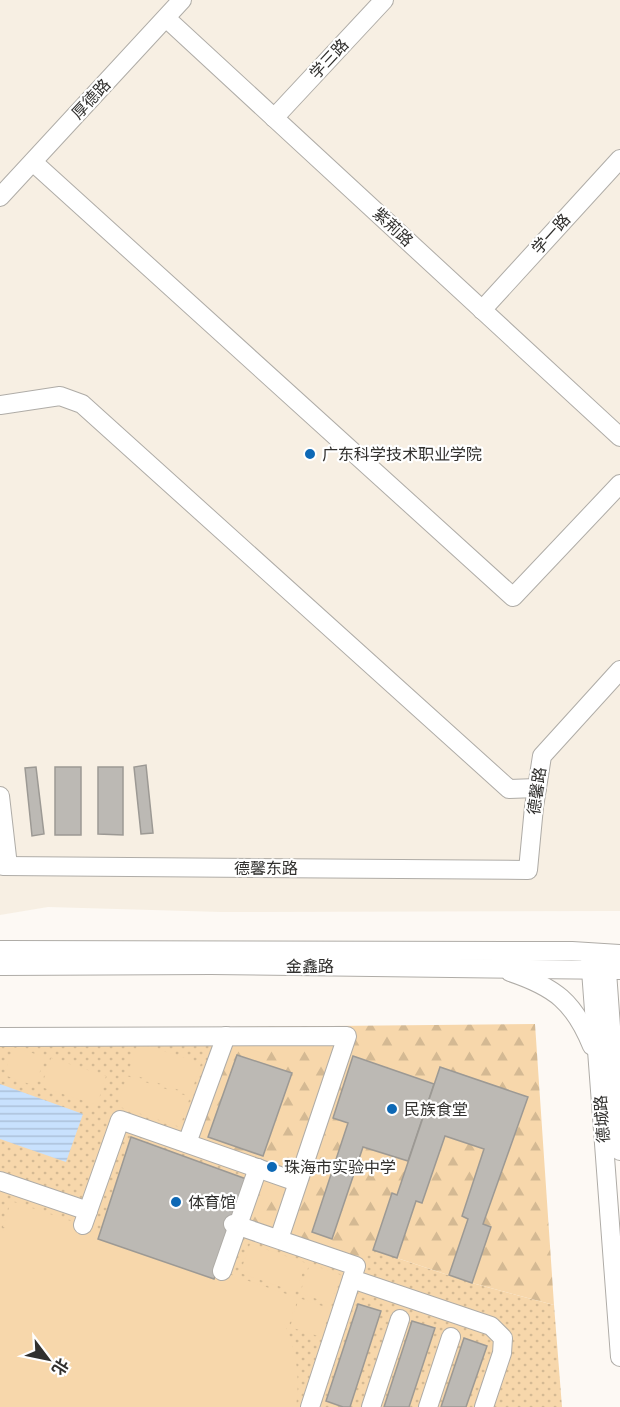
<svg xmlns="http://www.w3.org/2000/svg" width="620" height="1407" font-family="Arial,'Noto Sans SC',sans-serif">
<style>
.built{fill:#f7efe3}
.grass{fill:url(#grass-dots)}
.forest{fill:url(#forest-firs)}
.garden{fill:#f7d7ab}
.water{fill:url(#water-rules)}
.building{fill:#bcb9b4;stroke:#9c9994;stroke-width:1.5}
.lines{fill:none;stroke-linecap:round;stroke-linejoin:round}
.minor-casing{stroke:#afaca7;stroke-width:20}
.minor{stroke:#fff;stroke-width:18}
.poi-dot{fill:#0d68b5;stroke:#fff;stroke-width:2}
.labels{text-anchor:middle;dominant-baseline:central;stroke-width:4.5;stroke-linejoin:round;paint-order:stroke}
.street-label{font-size:16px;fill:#31302e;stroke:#fff}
.poi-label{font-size:16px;fill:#31302e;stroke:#fff;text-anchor:start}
</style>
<defs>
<pattern id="grass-dots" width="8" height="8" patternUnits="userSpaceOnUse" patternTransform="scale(1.5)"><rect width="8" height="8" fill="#f7d7ab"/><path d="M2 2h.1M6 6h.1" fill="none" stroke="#d4b993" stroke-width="1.8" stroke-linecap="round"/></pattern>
<pattern id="forest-firs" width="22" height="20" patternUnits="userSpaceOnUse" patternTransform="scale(1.5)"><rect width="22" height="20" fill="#f7d7ab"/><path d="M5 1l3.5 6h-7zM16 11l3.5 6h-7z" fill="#d4b993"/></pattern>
<pattern id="water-rules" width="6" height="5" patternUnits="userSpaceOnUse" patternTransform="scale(1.5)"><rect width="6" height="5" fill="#c8e1fd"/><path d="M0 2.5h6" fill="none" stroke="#acc1d9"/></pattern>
</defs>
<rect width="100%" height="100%" fill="#fdf9f4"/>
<!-- built -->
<path class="built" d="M0,0H620V911L221,912L48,907L0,915Z"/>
<!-- grass -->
<path class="grass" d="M229,1027L187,1143L258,1168L373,1250L472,1283L554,1305L562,1407H0V1028Z"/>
<!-- forest -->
<path class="forest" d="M535,1024L554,1305L472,1283L373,1250L356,1266L238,1226L258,1168L187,1143L229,1027Z"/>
<!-- garden -->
<g class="garden">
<path d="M138,1043L201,1063L191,1094L128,1073Z"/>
<path d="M13,1047L45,1057L35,1086L4,1075Z"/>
<path d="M51,1058L106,1076L97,1105L41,1087Z"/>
<path d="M127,1076L190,1097L180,1127L117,1106Z"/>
<path d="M11,1201L101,1231L98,1239L213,1279L217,1270L298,1298L289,1324L284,1323C297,1351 300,1376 296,1407H0V1232L7,1228L3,1227Z"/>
<path d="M250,1244L306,1263L296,1292L240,1273Z"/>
<path d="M310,1264L341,1275L331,1304L300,1293Z"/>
<path d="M299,1298L331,1309L321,1337L290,1327Z"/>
</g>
<!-- water -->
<path class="water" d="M0,1084L83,1114L66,1162L0,1139Z"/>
<!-- building -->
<g class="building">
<path d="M146,765L153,833L141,834L134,767Z"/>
<path d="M36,767L44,834L32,836L25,768Z"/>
<rect x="55" y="767" width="26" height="68"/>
<path d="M98,767H123V835L98,834Z"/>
<path d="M237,1055L292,1073L263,1156L208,1137Z"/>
<path d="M353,1056L434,1084L408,1161L363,1147L332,1239L312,1232L348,1123L333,1118Z"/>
<path d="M440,1067L528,1097L483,1224L491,1227L472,1283L449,1275L468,1219L462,1216L484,1149L445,1136L422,1203L416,1201L397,1258L373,1250L392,1193L397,1195Z"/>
<path d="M131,1137L249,1180L214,1279L98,1239Z"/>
<path d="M358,1304L381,1311L350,1407H343L326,1401Z"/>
<path d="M412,1321L435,1328L409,1407H384Z"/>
<path d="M464,1338L487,1346L466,1407H441Z"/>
</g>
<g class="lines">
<defs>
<g id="minor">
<path d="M166,18L620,437"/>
<path d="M274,118L384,0"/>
<path d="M33,162L513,597L620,484"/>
<path d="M0,197L182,0"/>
<path d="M482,310L620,159"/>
<path d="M0,405L60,396L82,404L509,789L537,788"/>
<path d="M0,796L8,866"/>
<path d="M3,866L528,870L534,807L542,756L620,670"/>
<path d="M0,950L572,951L620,954"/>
<path d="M590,957L620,1357"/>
<path d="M606,958L620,1151"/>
<path d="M0,966L211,965L620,970"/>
<path d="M510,972C555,987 574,1002 592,1046"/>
<path d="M0,1037L347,1036L279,1239"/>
<path d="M187,1143L226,1036"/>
<path d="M0,1181L88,1211"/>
<path d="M233,1224L356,1266L310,1407"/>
<path d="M83,1225L120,1120L297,1182"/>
<path d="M222,1271L258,1168"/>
<path d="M352,1279L491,1326L503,1338L502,1353L484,1407"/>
<path d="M371,1407L400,1319"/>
<path d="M428,1407L451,1337"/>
</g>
</defs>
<!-- minor casing -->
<use href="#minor" class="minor-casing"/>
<!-- minor -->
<use href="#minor" class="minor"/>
</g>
<!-- markers -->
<g class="poi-dot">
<circle cx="310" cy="454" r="6"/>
<circle cx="392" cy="1109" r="6"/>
<circle cx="272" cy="1167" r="6"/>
<circle cx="176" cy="1202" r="6"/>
</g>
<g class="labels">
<!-- street labels -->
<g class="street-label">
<text transform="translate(329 59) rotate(-47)">学三路</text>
<text transform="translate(91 99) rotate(-47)">厚德路</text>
<text transform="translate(393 227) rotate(43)">紫荊路</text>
<text transform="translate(551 234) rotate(-48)">学一路</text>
<text transform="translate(537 791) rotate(-82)">德馨路</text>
<text x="266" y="868">德馨东路</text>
<text x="310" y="966">金鑫路</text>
<text transform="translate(602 1119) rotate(-94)">德城路</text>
</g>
<!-- poi labels -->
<g class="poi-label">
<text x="322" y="454">广东科学技术职业学院</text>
<text x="404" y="1109">民族食堂</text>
<text x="284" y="1167">珠海市实验中学</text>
<text x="188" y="1202">体育馆</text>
</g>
</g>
<!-- north arrow -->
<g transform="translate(48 1359) rotate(122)" stroke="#ffffff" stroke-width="4.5" paint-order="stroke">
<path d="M0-4.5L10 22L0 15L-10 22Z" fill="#31302e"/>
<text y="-9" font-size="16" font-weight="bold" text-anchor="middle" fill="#31302e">北</text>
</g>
</svg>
